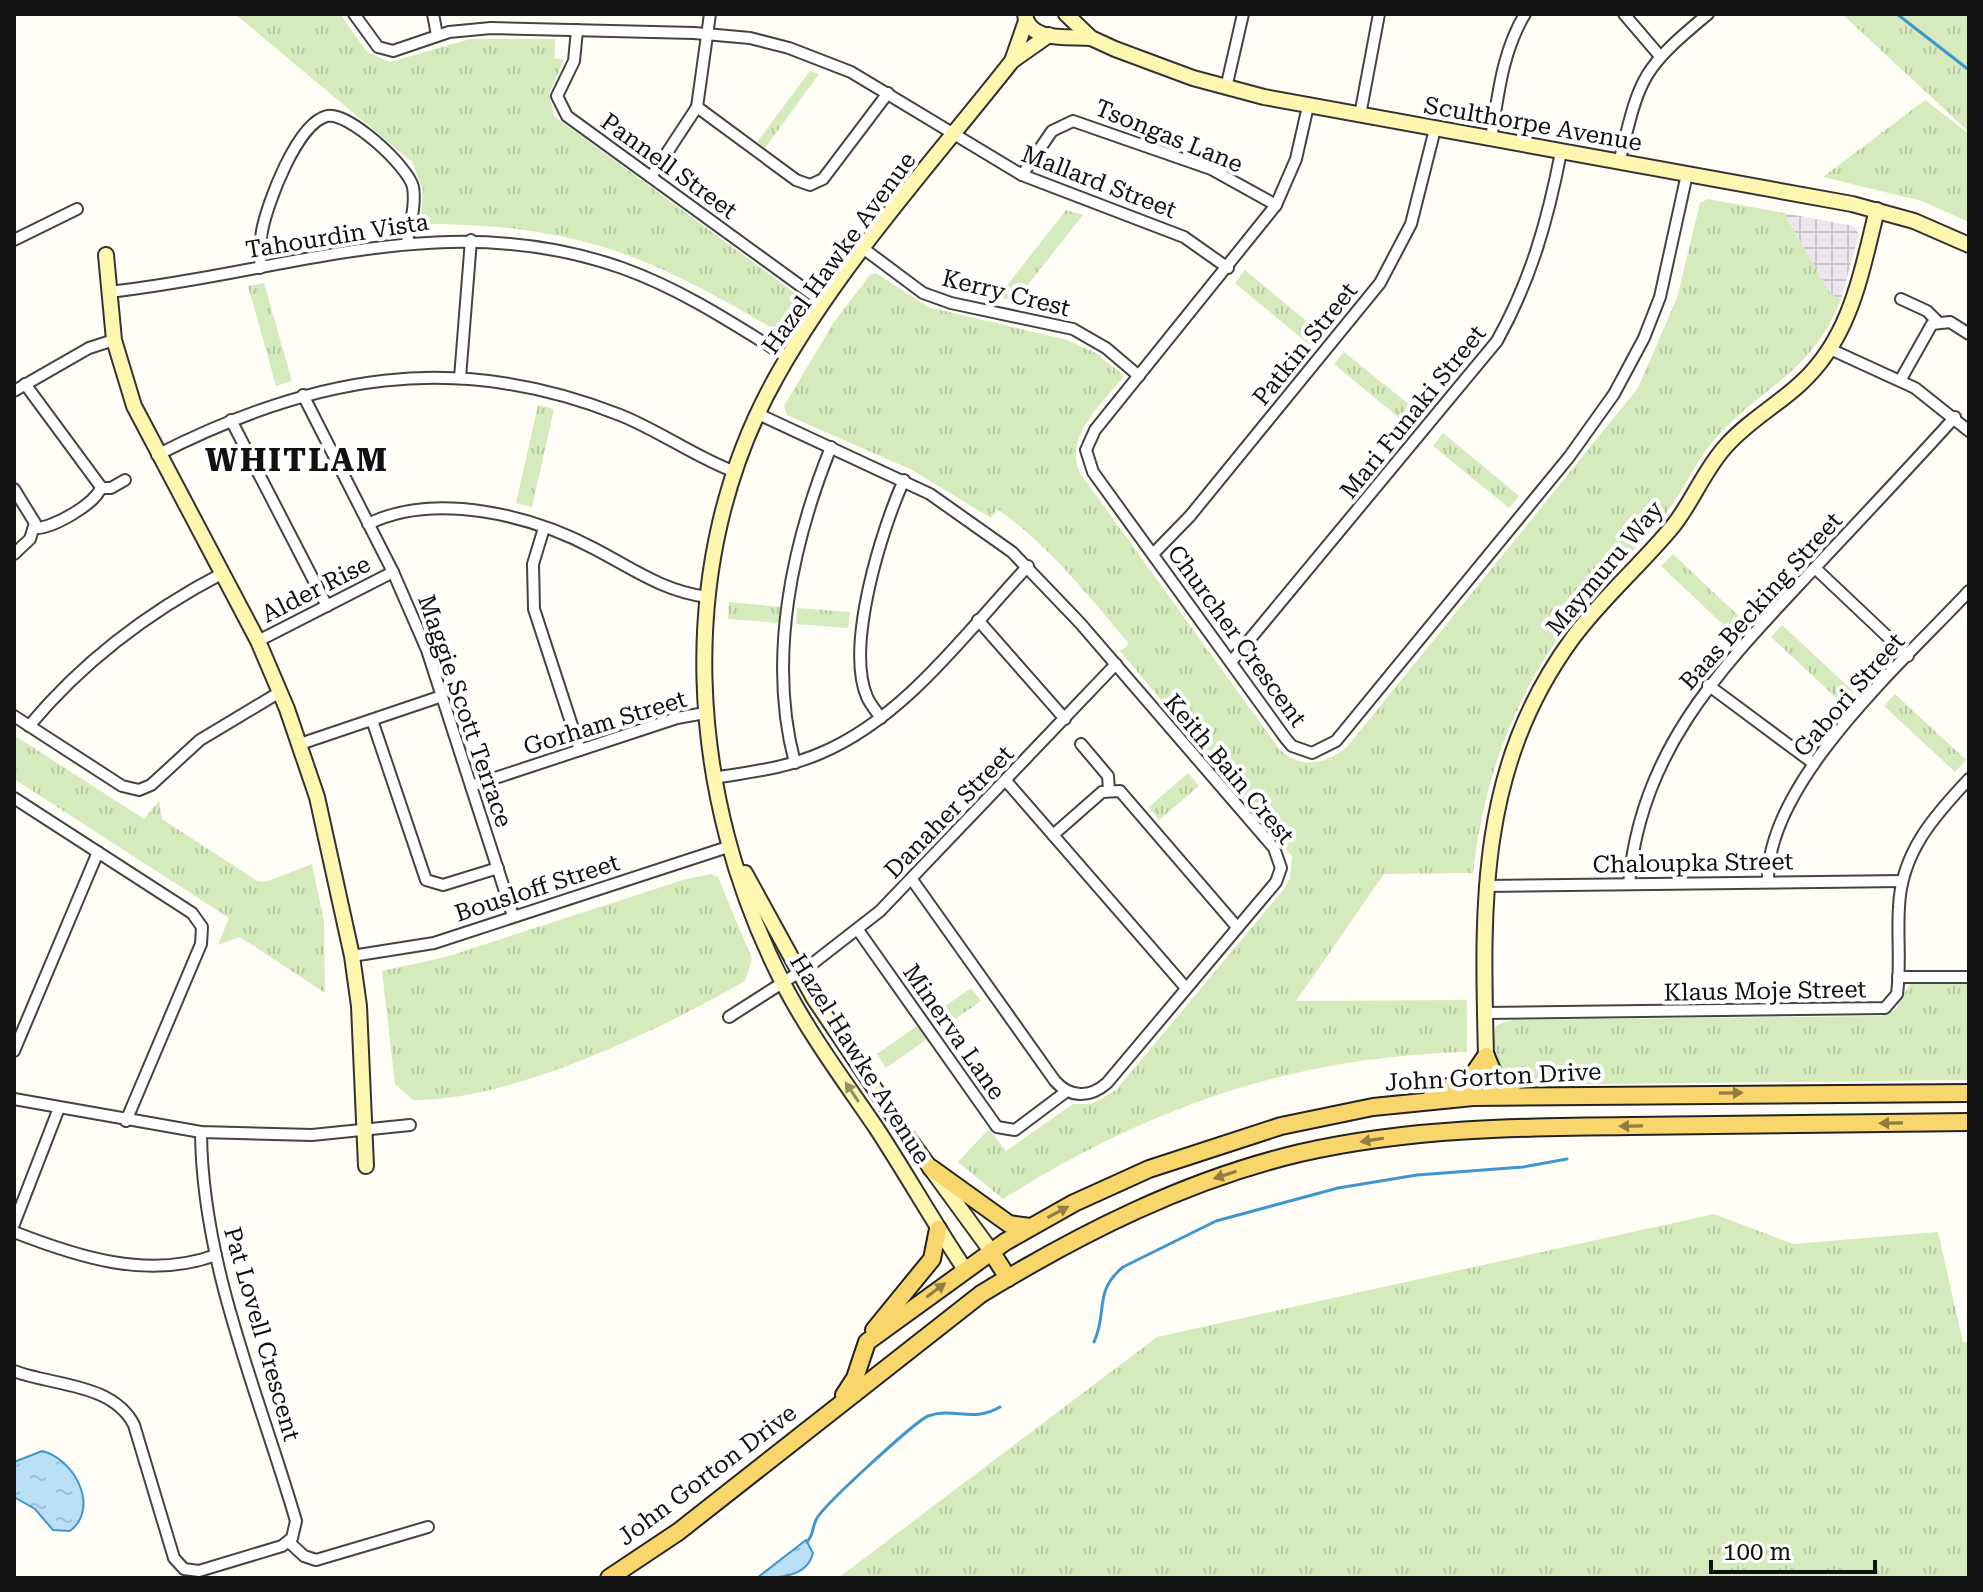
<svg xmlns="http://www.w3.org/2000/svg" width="1983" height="1592" font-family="'Roboto Serif',serif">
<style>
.industrial{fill:url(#industrial-grid)}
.grass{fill:url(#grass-tufts)}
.water{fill:url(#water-ripples);stroke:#3f96cf;stroke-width:2}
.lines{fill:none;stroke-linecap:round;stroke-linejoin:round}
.stream{stroke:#3f96cf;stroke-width:3}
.street-casing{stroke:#444;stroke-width:14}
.secondary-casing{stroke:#333;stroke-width:18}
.primary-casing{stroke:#222;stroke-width:20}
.street{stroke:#fff;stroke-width:10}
.secondary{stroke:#fff6b0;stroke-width:14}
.primary{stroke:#f9d66b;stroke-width:16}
.oneway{fill:#948f68}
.oneway2{fill:#917d42}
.labels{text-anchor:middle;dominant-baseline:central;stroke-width:8;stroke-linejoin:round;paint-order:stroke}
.street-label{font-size:24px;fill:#111;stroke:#fff}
.district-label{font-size:32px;font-weight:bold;letter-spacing:2px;fill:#111;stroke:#fff}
</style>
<defs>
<pattern id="industrial-grid" width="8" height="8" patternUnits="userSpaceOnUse" patternTransform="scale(2)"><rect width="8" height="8" fill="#eee6ef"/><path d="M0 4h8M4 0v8" fill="none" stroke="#cbc4cc"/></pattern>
<pattern id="grass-tufts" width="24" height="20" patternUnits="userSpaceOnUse" patternTransform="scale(2)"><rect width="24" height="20" fill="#d5ebbd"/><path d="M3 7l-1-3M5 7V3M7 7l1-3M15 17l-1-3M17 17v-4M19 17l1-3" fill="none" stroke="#b6c8a1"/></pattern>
<pattern id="water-ripples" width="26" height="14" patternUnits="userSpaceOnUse" patternTransform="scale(2)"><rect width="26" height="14" fill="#b9e0f7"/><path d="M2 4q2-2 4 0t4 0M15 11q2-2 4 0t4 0" fill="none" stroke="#9ebfd3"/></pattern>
</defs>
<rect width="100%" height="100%" fill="#fffdf5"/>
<!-- industrial -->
<path class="industrial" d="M1784,213L1854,226L1859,234L1841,299L1831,295Z"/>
<!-- grass -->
<g class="grass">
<path d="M235,14H340L367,52L390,62L470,39H555V58L564,60L549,93L554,116L803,299L783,328L775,330C649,255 577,225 428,224L421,217L423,190L412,162Z"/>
<path d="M1842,14H1969V132Z"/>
<path d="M810,71L819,74L765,148L757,142Z"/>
<path d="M1925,100L1969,134V222L1922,201L1823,177Z"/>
<path d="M1708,199L1784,213L1831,295L1841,299C1812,372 1770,381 1721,432C1697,457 1685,490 1663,517C1637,548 1607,576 1581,607C1518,686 1484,773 1473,873L1384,874L1296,1001L1467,1000V1052C1292,1057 1151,1106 1003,1199L958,1162L989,1129L1006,1151L1073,1104H1092L1116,1090L1284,889L1290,878L1292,856L1120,651L1129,644C1089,596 1049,545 997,509L991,518L912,470L787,415L784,406L834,322L870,275L876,273L928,307L1067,340L1096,353L1124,376C1103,403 1063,436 1080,473L1280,750C1303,770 1325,764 1347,747L1638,388L1677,298L1700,203Z"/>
<path d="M1066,210L1083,215L1015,301L998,297Z"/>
<path d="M1245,270L1321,333L1311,346L1235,283Z"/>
<path d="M264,283L292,381L276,386L248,286Z"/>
<path d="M1344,352L1421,414L1410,427L1334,364Z"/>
<path d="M538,405L554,409L532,507L516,503Z"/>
<path d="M1443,433L1519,496L1509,508L1433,446Z"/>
<path d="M1673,554L1745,622L1733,634L1661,566Z"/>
<path d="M729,602L781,607L780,623L728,619Z"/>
<path d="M797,608L850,612L848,628L796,624Z"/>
<path d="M1782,625L1854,692L1843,704L1771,637Z"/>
<path d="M1895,694L1966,760L1955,772L1884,706Z"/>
<path d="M14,735L144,819L159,801L162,819L257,881L265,882L312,864L324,922L325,993L240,937L218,945L229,918L14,779Z"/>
<path d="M1188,773L1199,786L1159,820L1149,807Z"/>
<path d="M711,874L718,877L752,959L745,981C660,1030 512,1101 413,1100L395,1084L382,971L446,957L683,880Z"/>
<path d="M1969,982V1080L1522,1085C1497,1081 1485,1046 1497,1025L1512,1020L1882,1016L1895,1010L1910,984Z"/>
<path d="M971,988L981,1001L940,1030L931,1016Z"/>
<path d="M917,1026L927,1039L886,1068L877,1054Z"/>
<path d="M1714,1214L1793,1244L1938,1232L1963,1342L1969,1343V1578H838L1157,1337Z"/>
</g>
<!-- water -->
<g class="water">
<path d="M42,1451C73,1458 101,1507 70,1531L53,1530L35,1509L14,1497V1462Z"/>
<path d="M806,1540L813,1553C807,1578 777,1578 757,1578Z"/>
</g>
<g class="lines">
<!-- stream -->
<g class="stream">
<path d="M1897,14L1969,70"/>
<path d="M1094,1342C1108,1312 1093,1292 1123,1267L1216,1221L1338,1188L1417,1175L1523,1167L1567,1159"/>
<path d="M807,1542C814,1534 812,1528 816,1520C821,1507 916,1421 928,1416C954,1407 973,1423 1000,1407"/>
</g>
<defs>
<g id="street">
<path d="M354,14L378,47L393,51L449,32L491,28L694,33L750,38L789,48L851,72L1022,175L1184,237L1228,268"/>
<path d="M433,14L437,35"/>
<path d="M1624,14L1659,55"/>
<path d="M577,30L574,61L557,96L567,116L824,303"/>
<path d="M1226,88L1243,14"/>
<path d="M1308,106L1296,159L1276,205L1095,430L1086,450L1093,472L1286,739L1292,746L1312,753L1336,741L1569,457L1614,394L1644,338L1660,297L1687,174"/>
<path d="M697,107L796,180L810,185L823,179L888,93"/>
<path d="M1360,115L1379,14"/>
<path d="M1491,139C1498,96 1502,52 1525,14"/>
<path d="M1619,163C1640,78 1639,71 1708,14"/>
<path d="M1022,175L1052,131L1073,121L1211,169L1276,205"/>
<path d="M651,177L697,107L710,14"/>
<path d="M14,240L77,209"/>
<path d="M864,249L923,293L951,303L1073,329L1106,348L1139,376"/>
<path d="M260,268C261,256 260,243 262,231C267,204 297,123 327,116C348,111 408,166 413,187C416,205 410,225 407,242"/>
<path d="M108,292C286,273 444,205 622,268C681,289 734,324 787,357"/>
<path d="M1901,299L1927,311L1937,321"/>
<path d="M1830,349L1915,388L1969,431"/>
<path d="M460,378L471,240"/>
<path d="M1901,379L1932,324L1950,322L1969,334"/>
<path d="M25,384L101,487C97,503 52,529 35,528"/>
<path d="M14,391L89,348L114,340"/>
<path d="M303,395L393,572L427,650L513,916"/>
<path d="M758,414L930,494L1012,552L1080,623L1274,848L1281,868L1276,882L1107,1083C1090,1098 1070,1098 1055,1081L913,881"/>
<path d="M231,420L327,606"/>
<path d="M157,455C312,376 454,349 620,415C660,431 695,457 735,472"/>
<path d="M101,488H111L125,480"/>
<path d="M14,489L35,523L30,539L14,554"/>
<path d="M368,524C435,491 531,515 595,549C633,569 663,591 707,597"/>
<path d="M544,528L533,564L534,609L580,750"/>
<path d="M1153,554L1190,516L1380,283L1411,224L1435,129"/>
<path d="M1815,568L1908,656"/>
<path d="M978,620L1065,719"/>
<path d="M258,641L393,572"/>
<path d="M1231,662L1497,341C1531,280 1548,219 1561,152"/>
<path d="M1708,685L1813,763"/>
<path d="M14,716L122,786L139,790L151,785L200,740L280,692"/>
<path d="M881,718C876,711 870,704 867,697C845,646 882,528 904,480"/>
<path d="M372,720L426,880L443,885L498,868"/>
<path d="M29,726C84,660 148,612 223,573"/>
<path d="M300,744L442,696"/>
<path d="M1081,744L1108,776L1109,790"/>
<path d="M795,763C767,659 792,544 831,447"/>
<path d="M714,778C750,772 787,768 821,753C906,717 966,632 1028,566"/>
<path d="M1007,782L1186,988"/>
<path d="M471,786L677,718L705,713"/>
<path d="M14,798L192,913L202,927L201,944L126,1121"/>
<path d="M1053,835L1102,792L1120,791L1237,927"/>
<path d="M1768,882C1765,783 1904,661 1969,591"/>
<path d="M1629,884C1640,750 1722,667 1809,574C1858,522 1907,470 1955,417"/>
<path d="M1485,886L1902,881"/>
<path d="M858,930L997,1127L1015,1130L1067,1091"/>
<path d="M352,956L434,943L731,846"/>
<path d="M1898,977H1969"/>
<path d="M1485,1013L1885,1008L1897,994C1901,965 1897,936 1899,907C1901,853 1934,816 1969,779"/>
<path d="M729,1017L812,964L880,911L1116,664"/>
<path d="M14,1051L98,852"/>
<path d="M14,1099L201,1132L312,1135L410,1125"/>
<path d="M14,1224L59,1108"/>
<path d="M14,1232C78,1257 148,1280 216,1255"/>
<path d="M14,1371C53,1386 113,1383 134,1425L174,1558L184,1569L199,1571L282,1546L292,1538L296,1521C259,1394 202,1266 201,1132"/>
<path d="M289,1542L304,1556L316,1560L428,1527"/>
</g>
<g id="secondary">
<path d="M1025,14C1028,43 1069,36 1091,38"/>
<path d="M1066,14L1091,38L1115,49L1193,78L1264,97L1852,204L1914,221L1969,245"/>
<path d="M1012,61L1026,21"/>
<path d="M106,255L114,340L134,406L258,641L287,709L317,797L352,956L359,1006L366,1166"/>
<path d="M745,873L813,997L899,1125L991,1251"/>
<path d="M1486,1056C1482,904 1478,768 1572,639C1602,598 1641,565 1673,526C1693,501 1704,470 1726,446C1748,421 1776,406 1800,384C1851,338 1861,273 1877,210"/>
<path d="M964,1268C934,1223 907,1175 877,1129C845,1082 810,1035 784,985C687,797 671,562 778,374C840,264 934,160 1012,61L1049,35"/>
</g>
<g id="primary">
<path d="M1486,1056L1497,1082L1516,1096"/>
<path d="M1430,1099L1444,1088L1468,1082L1486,1056"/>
<path d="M931,1168L1009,1224L1030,1227"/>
<path d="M991,1251L1008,1278"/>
<path d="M874,1330L932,1259L938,1229"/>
<path d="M844,1395L855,1378L867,1342L1005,1242L1074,1203L1149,1169L1281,1126L1373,1107L1473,1097L1969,1093"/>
<path d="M609,1578L678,1532L981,1294C1081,1233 1186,1180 1300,1153C1409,1128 1519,1127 1631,1126C1743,1124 1856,1123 1969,1122"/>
</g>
</defs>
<!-- street casing -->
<use href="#street" class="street-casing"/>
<!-- secondary casing -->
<use href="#secondary" class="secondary-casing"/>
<!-- primary casing -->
<use href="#primary" class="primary-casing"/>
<!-- street -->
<use href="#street" class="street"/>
<!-- secondary -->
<use href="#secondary" class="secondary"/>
<!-- primary -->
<use href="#primary" class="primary"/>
</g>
<!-- one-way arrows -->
<defs><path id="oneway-solid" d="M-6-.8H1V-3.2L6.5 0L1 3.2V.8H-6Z" transform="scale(2)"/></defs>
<use class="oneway" href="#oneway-solid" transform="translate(852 1092) rotate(-124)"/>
<g class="oneway2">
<use href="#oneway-solid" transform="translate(1731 1093) rotate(-1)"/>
<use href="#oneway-solid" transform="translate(1891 1123) rotate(179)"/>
<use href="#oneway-solid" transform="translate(1631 1126) rotate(179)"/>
<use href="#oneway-solid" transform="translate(1372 1140) rotate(171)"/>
<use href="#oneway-solid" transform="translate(1225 1175) rotate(162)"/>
<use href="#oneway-solid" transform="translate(1058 1212) rotate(-28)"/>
<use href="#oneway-solid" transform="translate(936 1290) rotate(-37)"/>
</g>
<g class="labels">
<!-- street labels -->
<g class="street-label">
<text transform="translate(1533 124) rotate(10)">Sculthorpe Avenue</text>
<text transform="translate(1169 136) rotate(22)">Tsongas Lane</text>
<text transform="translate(669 166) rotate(36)">Pannell Street</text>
<text transform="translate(1099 182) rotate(21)">Mallard Street</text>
<text transform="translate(337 236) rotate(-9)">Tahourdin Vista</text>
<text transform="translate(839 253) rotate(-54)">Hazel Hawke Avenue</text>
<text transform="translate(1006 293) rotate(14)">Kerry Crest</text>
<text transform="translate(1305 344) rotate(-51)">Patkin Street</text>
<text transform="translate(1413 412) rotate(-51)">Mari Funaki Street</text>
<text transform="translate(1605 568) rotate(-50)">Maymuru Way</text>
<text transform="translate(316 589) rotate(-27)">Alder Rise</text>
<text transform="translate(1761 601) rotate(-48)">Baas Becking Street</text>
<text transform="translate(1237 636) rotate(54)">Churcher Crescent</text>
<text transform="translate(1849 695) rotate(-49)">Gabori Street</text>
<text transform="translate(465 711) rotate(71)">Maggie Scott Terrace</text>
<text transform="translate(605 723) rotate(-17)">Gorham Street</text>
<text transform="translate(1229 769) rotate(50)">Keith Bain Crest</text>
<text transform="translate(949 812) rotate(-46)">Danaher Street</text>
<text transform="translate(1693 863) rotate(-1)">Chaloupka Street</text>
<text transform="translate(537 888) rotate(-18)">Bousloff Street</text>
<text transform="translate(1765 991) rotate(-1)">Klaus Moje Street</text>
<text transform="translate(954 1032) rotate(55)">Minerva Lane</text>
<text transform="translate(860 1059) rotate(58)">Hazel Hawke Avenue</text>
<text transform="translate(1493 1077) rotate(-3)">John Gorton Drive</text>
<text transform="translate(262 1334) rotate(74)">Pat Lovell Crescent</text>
<text transform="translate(707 1475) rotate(-37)">John Gorton Drive</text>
</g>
<!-- district labels -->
<g class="district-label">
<text x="297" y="460">WHITLAM</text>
</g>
</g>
<!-- border -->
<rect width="1983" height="1592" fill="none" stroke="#111111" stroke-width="32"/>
<!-- scale -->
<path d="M1711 1560v12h164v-12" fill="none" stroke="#111111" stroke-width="4"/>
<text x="1723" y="1560" font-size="24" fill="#111111" stroke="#ffffff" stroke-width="6" paint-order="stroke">100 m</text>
</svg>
